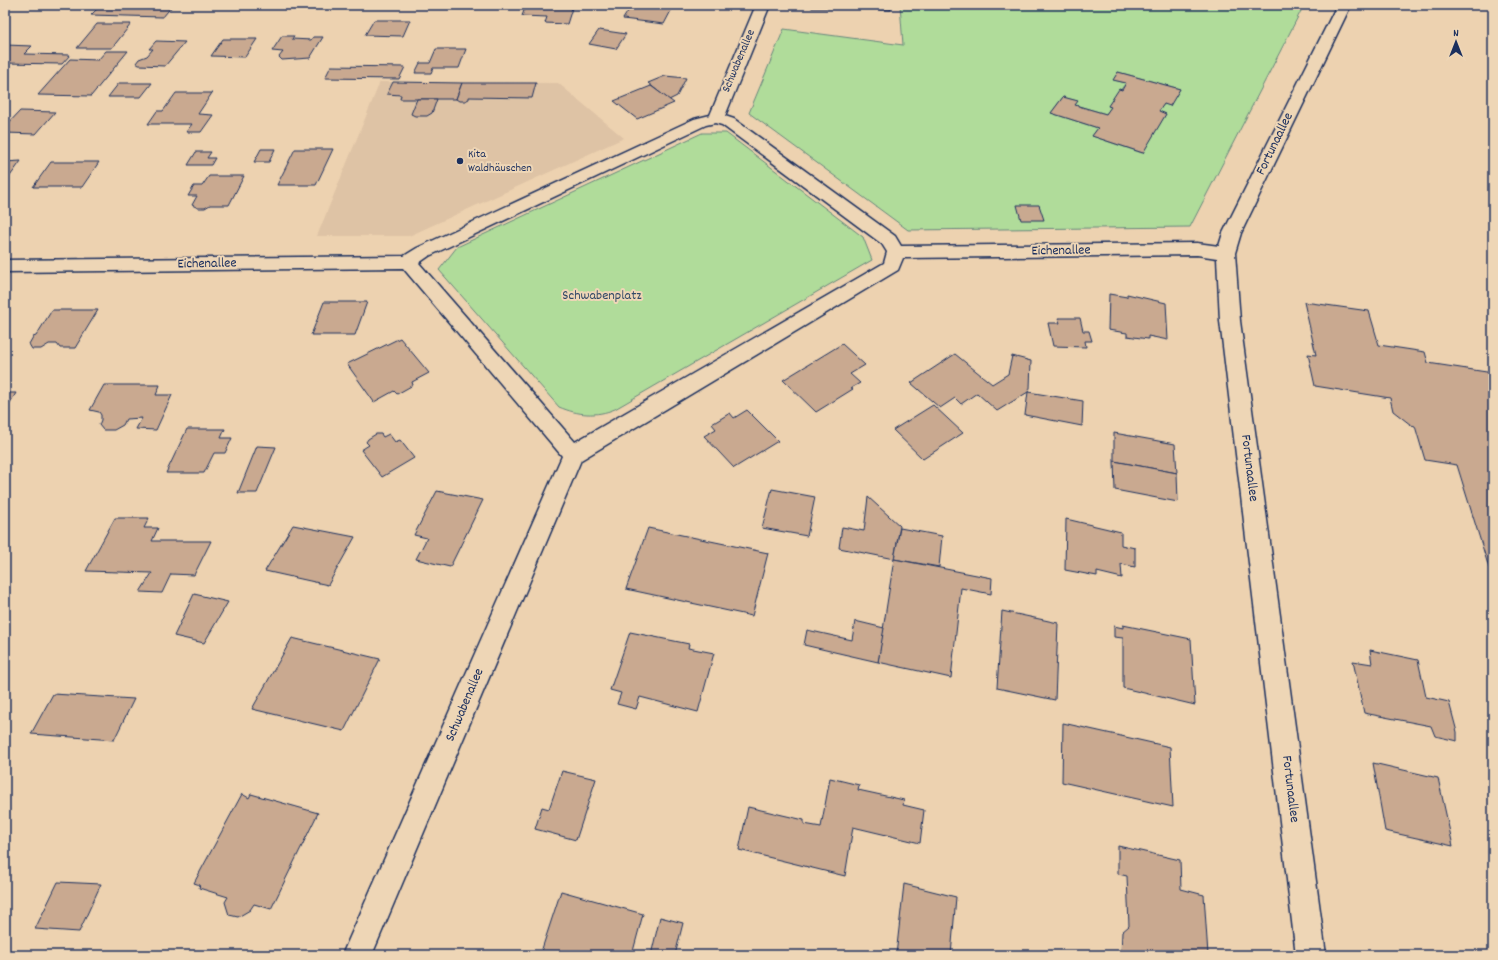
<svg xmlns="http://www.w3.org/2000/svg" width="1498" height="960" font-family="Dekko,sans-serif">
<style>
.built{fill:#dec3a5}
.green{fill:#b0dc9a;stroke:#66867c;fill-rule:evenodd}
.building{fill:#c9a990;stroke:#1b2f5e}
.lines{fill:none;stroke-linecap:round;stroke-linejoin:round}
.minor-casing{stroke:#1b2f5e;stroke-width:3}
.minor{fill:#eed6b6;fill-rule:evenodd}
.poi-dot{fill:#1b2f5e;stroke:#eed6b6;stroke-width:1.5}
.labels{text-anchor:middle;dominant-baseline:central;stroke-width:4;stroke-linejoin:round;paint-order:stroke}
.far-street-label{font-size:12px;fill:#1b2f5e;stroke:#eed6b6}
.far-poi-label{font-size:12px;fill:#1b2f5e;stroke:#eed6b6;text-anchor:start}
.street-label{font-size:14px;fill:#1b2f5e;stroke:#eed6b6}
.park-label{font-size:14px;fill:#314967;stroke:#eed6b6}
</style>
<rect width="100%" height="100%" fill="#edd2b0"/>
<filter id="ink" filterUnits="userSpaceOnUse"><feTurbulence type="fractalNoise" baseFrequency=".025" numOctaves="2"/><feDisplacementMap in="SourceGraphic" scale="8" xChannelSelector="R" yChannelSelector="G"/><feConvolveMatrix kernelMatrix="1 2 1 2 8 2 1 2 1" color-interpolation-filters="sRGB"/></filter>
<g filter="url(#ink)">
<!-- built -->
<path class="built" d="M380,82L558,83L624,138L409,236H317Z"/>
<!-- green -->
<g class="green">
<path d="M900,5H1304L1190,227L908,230L749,113L784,29L903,45ZM1118,72L1180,89L1170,105L1164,104L1159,111L1166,114L1142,153L1092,136L1098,128L1051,113L1063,97L1077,101L1075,105L1106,114L1111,107L1108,106L1126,83L1114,80Z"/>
<path d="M702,133H726L863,237L872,260L615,409C596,417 578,415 559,407L439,270L457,247Z"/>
</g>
<!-- building -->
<g class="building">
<path d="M33,5H89L86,8L31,7Z"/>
<path d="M101,5H173L163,17L91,15Z"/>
<path d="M526,5H573L567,24L545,23L547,17L522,16Z"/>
<path d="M637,5H674L664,24L623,19L630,8H635Z"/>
<rect x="812" y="5" width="28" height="3"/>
<path d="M862,5H890L891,10L862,9Z"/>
<path d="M374,20H410L403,36L365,35Z"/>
<path d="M97,24H131L112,48H77Z"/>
<path d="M599,30L626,34L616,49L589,44Z"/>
<path d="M282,36H294L292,39L311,40L313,37H323L310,58L282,60L279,57L283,52L272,51Z"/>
<path d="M223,39H257L245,57L211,56Z"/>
<path d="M156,41L185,42L165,66L139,65L136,63L139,59L147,56L153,49H149Z"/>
<path d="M5,45L32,46L24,54L70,55L62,64L5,63Z"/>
<path d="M436,49H466L459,68H433L431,73H415L420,63H430Z"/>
<path d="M106,51H128L91,96L38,95L70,59L98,60Z"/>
<path d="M331,66L405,67L399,79L325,78Z"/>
<path d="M1118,72L1180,89L1170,106L1164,104L1159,111L1166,114L1143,153L1092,136L1098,128L1051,113L1063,97L1078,101L1075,105L1106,114L1111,107L1108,106L1119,89L1122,90L1126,83L1113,80Z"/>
<path d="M665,76L686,78L677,96L669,100L648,83Z"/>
<path d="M393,82L462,83L456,99H400L401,95L387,94Z"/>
<path d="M119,83H152L141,97H108Z"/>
<path d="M462,83H536L532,98L469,97V99L465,101H459L456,99Z"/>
<path d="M651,86L674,103L637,119L614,101Z"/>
<path d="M176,93H212L198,114L213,115L201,132H186L192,124H148L157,111H163Z"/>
<path d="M417,99H437L432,113L427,116H415L411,114Z"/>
<path d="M20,111L55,112L36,134L5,133V127Z"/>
<path d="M261,149H275L269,162H254Z"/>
<path d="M295,149H333L316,185H277Z"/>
<path d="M196,152H211L207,158H215L211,165H188Z"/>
<path d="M21,161L5,183V162Z"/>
<path d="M51,162H99L82,187H33Z"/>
<path d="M209,176H244L229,205H210L205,208H198L192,205L197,196H188L194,186H202Z"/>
<path d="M1017,205H1039L1044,220H1021Z"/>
<path d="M1109,294L1127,297V294L1166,303L1168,340L1148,336V339L1127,336V333L1108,330Z"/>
<path d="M324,302H367L355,335H311Z"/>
<path d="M1304,302L1369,311L1379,345L1425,352L1428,363L1493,373V569L1489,568L1457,465L1425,460L1415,426L1411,425L1393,411L1390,398L1315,386L1308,354L1316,355Z"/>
<path d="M52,310H98L75,348H60L57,344H49L41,349H32L29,344L33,337L36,336Z"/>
<path d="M1058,318H1080L1083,331H1089L1092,341H1085L1086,347L1053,346L1048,323H1060Z"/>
<path d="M400,338L429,373L412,382L413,385L397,394L394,391L374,402L347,364Z"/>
<path d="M842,344L865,365L850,374L860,383L851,388L853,389L816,412L783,380Z"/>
<path d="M955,354L992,384L1008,374L1012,356L1031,361L1030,388L1028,392L997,411L977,393L961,404L955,398L940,408L911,383Z"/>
<path d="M104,385H160L156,395H172L156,430L136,429L142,418L126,419L123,425L114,430H103L99,425L101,420V415L99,412L90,410Z"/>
<path d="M1028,392L1083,401L1082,426L1025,415Z"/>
<path d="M5,393H16L5,411Z"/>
<path d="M933,405L963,433L923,459L893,430Z"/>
<path d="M747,410L778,441L734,468L704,436L716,429L712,424L730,413L734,418Z"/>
<path d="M187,429H225L221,438H232L225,453H214L204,473H166Z"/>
<path d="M1114,433L1175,444L1177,473L1114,461Z"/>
<path d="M376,434H381L383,437L389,434L395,442L400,440L414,458L382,477L361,450L369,445L366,442L368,439Z"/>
<path d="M257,446L276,447L257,493H238Z"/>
<path d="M1114,461L1177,473L1178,502L1115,490Z"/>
<path d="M772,489L815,497L807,536L762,528Z"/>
<path d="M437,491L483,500L450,567L416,559L427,538L414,535Z"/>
<path d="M868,497L900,526L894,559L839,548L842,527L864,531Z"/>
<path d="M115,518H149L144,528H158L152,541H211L194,575L171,574L162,593L140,592L152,573L86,571Z"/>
<path d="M1066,519L1121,532V545L1135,548V567L1121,564L1122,578L1097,572V576L1065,570Z"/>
<path d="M293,525L355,537L328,585L265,571Z"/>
<path d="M648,528L768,553L752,616L626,589Z"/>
<path d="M900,528L942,536L939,567L894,559Z"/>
<path d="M894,559L992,578L991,594L961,588L951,678L878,662Z"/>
<path d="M194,594L228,602L204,643L174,636Z"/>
<path d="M1002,611L1058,623L1055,700L997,688Z"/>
<path d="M855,621L884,628L878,662L804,645L807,630L852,640Z"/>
<path d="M1123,625L1191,639L1195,705L1123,688V638L1114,637V626L1123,628Z"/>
<path d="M630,632L689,644L688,648L714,653L698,712L640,697L636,709L617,704L621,693L610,690Z"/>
<path d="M292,638L380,659L344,731L252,709Z"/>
<path d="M1370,650L1418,660L1426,697L1449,702L1457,732V741L1435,736L1431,726L1364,713L1353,661L1372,664Z"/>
<path d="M53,694L134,699L114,740L31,734Z"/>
<path d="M1063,723L1170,747L1173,807L1062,782Z"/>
<path d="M1373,763L1438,778L1453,846L1385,831Z"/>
<path d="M562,771L596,779L576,840L535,829L542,807L549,809Z"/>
<path d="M830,778L859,785L858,790L904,800L903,805L924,810L920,843L853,827L845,876L739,850L748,807L804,820V824L821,827Z"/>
<path d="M242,794L249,798L251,794L318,813L271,909L254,904L250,910L238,917L229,915L225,902L228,897L199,888L200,885L194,883Z"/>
<path d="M1118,846L1180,860L1181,889L1204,895L1208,955H1121L1122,932L1129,926L1127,876L1118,874Z"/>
<path d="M58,882L101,884L79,932L35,929Z"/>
<path d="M904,884L956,897L951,955H896Z"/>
<path d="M561,891L643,914L632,955H540Z"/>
<path d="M660,917L683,923L675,955H651Z"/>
</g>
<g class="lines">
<defs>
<path id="minor" d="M756,5H770L725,116L734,119L895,236L901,246L1197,243L1219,246L1223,233L1337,5H1351L1241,233L1235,253L1240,321L1326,955H1296L1220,321L1217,258L1197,255L903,258L898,270L581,460L372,955H342L562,456L403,268L5,272V260L404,256L417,248L694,119L710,115ZM715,123L722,125L882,244L887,252L884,263L575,442L419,263L429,256L706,125Z"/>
</defs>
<!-- minor casing -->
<use href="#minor" class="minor-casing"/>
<!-- minor -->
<use href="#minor" class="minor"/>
</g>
</g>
<!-- markers -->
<circle class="poi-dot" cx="460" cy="161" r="4"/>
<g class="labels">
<!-- far-street labels -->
<g class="far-street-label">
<text transform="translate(739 61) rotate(-67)">Schwabenallee</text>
</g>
<!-- far-poi labels -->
<g class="far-poi-label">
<text x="468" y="154">Kita<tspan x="468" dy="14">Waldhäuschen</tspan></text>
</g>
<!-- street labels -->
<g class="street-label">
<text transform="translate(1275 144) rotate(-64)">Fortunaallee</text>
<text transform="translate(1061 251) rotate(-1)">Eichenallee</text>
<text transform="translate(207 264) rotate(-1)">Eichenallee</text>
<text transform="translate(1249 468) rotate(83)">Fortunaallee</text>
<text transform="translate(465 705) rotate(-67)">Schwabenallee</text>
<text transform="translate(1290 789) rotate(83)">Fortunaallee</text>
</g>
<!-- park labels -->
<g class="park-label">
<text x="602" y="296">Schwabenplatz</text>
</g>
</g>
<!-- margin -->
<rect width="1498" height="960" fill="none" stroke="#eed6b6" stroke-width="20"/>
<rect x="10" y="10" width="1478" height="940" fill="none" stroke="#1b2f5e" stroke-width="1.5" filter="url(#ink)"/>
<!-- north arrow -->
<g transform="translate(1456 42)" stroke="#eed6b6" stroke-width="3" paint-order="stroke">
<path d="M0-3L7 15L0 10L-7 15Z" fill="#1b2f5e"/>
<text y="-6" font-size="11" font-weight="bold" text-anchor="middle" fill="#1b2f5e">N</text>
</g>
</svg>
